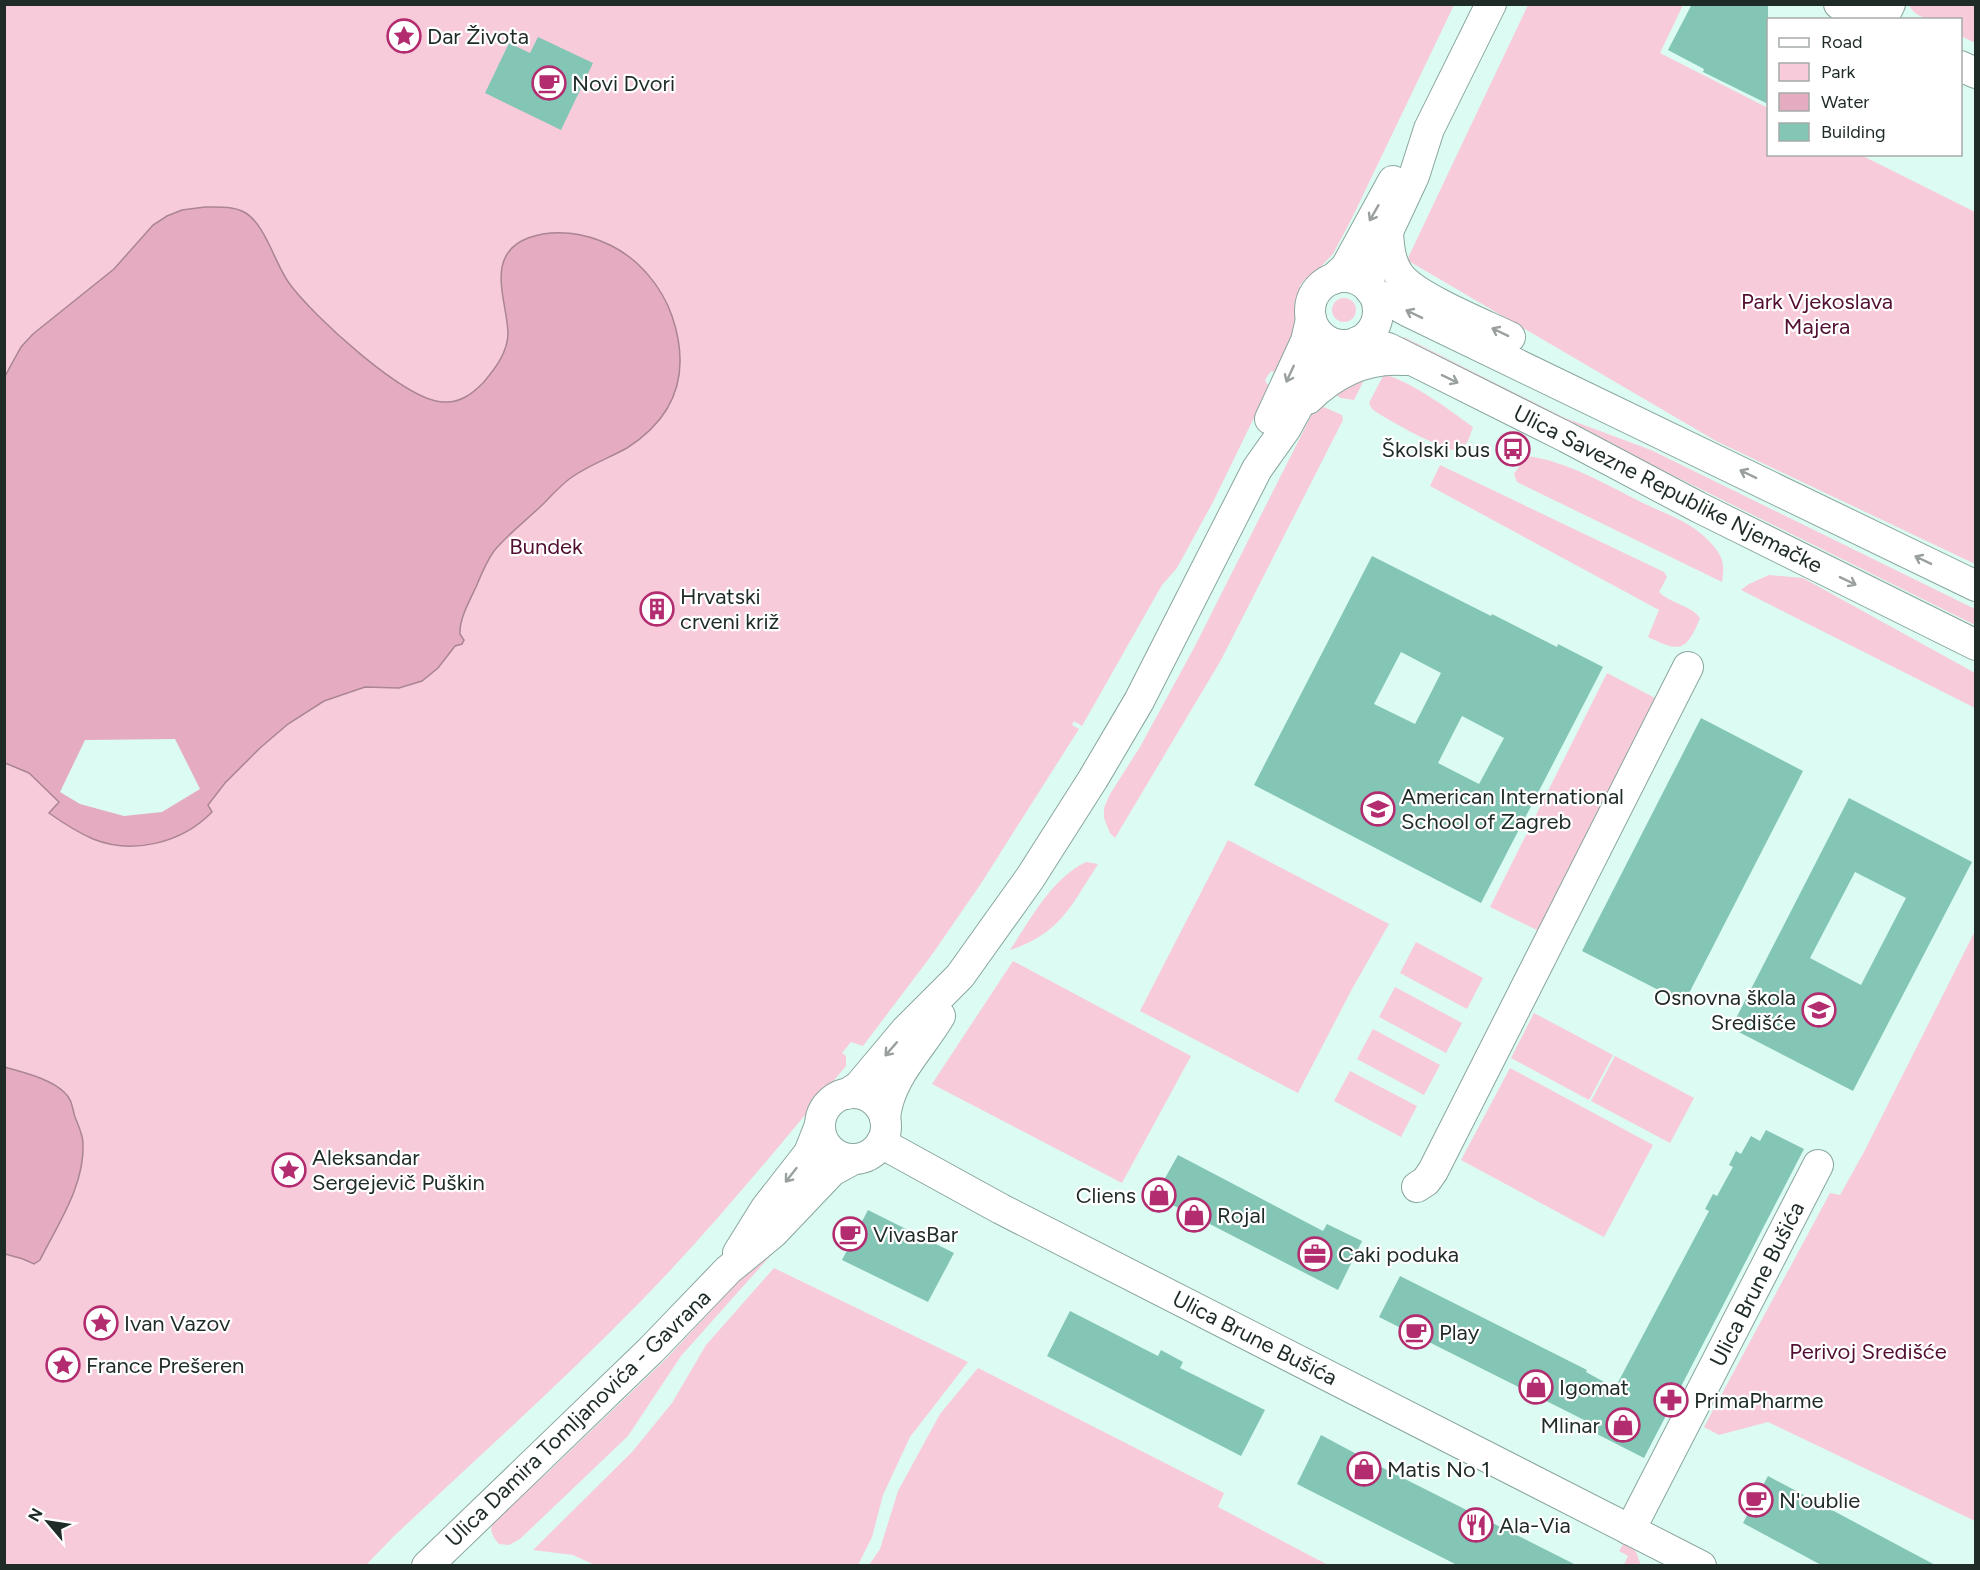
<svg xmlns="http://www.w3.org/2000/svg" width="1980" height="1570" font-family="Figtree,sans-serif">
<style>
.green{fill:#f8cbdb}
.water{fill:#e5acc1;stroke:#aa8593;stroke-width:1.5}
.pier{fill:#dcfbf2}
.building{fill:#83c6b6;fill-rule:evenodd}
.lines{fill:none;stroke-linecap:round;stroke-linejoin:round}
.minor-casing{stroke:#89a69e;stroke-width:32}
.minor{stroke:#fff;stroke-width:30}
.oneway{stroke:#9aa09e}
.labels{text-anchor:middle;dominant-baseline:central;stroke-width:4.5;stroke-linejoin:round;paint-order:stroke}
.poi-label{font-size:22px;fill:#1f2b27;stroke:#fff;text-anchor:start}
.park-label{font-size:22px;fill:#520f31;stroke:#fff}
.street-label{font-size:22px;fill:#1f2b27;stroke:#fff}
</style>
<rect width="100%" height="100%" fill="#dcfbf2"/>
<!-- green -->
<g class="green">
<path d="M1911,4L1975,5V43L1961,36L1960,20C1944,20 1920,23 1910,7Z"/>
<path d="M4,5H1454L1353,216L1333,254L1309,279H1305L1299,287L1302,288L1297,308V328L1274,372L1271,371L1265,380L1269,387L1213,502L1177,568L1162,585L1082,726L1074,721L1072,725L1079,729L980,885L931,956L863,1046L851,1042L842,1053L846,1056V1066C780,1145 715,1225 643,1299C563,1381 477,1458 393,1537L366,1565H5Z"/>
<path d="M1528,5H1683L1660,53L1768,108V154L1861,155L1975,212V564L1716,441L1407,260Z"/>
<circle cx="1344" cy="310" r="12"/>
<path d="M1404,337L1565,418L1651,450L1975,609V625L1402,341Z"/>
<path d="M1367,374L1354,400L1341,398L1329,391Z"/>
<path d="M1384,374C1417,385 1445,407 1473,427L1468,441L1460,451C1443,451 1387,420 1372,409L1369,403Z"/>
<path d="M1317,404L1342,415L1343,420L1221,660L1115,838L1110,833L1104,818V808L1110,794L1140,747L1195,646Z"/>
<path d="M1526,456C1565,460 1609,486 1645,504C1666,514 1693,523 1709,541C1723,556 1725,562 1722,582L1517,482L1514,474Z"/>
<path d="M1440,465L1664,572L1667,577L1659,592C1671,604 1691,605 1700,618C1686,653 1679,652 1648,637L1659,610L1430,486Z"/>
<path d="M1769,575L1803,578L1975,673V708L1741,590L1749,584Z"/>
<path d="M1607,673L1659,700L1543,933L1490,907Z"/>
<path d="M1228,840L1389,924L1352,989L1298,1093L1140,1011Z"/>
<path d="M1086,862L1098,864C1071,906 1060,934 1010,950C1031,919 1051,879 1086,862Z"/>
<path d="M1975,931V1521L1768,1422L1719,1435L1704,1427L1830,1193L1840,1195L1864,1152Z"/>
<path d="M1416,942L1483,978L1467,1009L1400,973Z"/>
<path d="M1013,961L1191,1056L1122,1183L932,1084Z"/>
<path d="M1395,987L1462,1023L1446,1053L1379,1017Z"/>
<path d="M1534,1013L1613,1055L1589,1100L1511,1058Z"/>
<path d="M1373,1029L1440,1065L1424,1095L1357,1059Z"/>
<path d="M1615,1056L1694,1098L1670,1143L1591,1101Z"/>
<path d="M1510,1068L1653,1145L1604,1237L1461,1160Z"/>
<path d="M1350,1071L1417,1106L1401,1137L1334,1101Z"/>
<path d="M796,1227L681,1356L628,1436L520,1539L509,1545L499,1544L494,1538L491,1530L492,1522L503,1511L546,1474L665,1360L765,1253Z"/>
<path d="M774,1268L968,1362L910,1437L883,1495L872,1537L858,1565L597,1566L573,1555L533,1550L632,1452L672,1403L706,1345Z"/>
<path d="M978,1368L1224,1493L1218,1507L1328,1565H869L880,1549L898,1491L940,1414Z"/>
<path d="M1625,1541L1636,1552L1641,1565H1624L1628,1556L1619,1551Z"/>
</g>
<!-- water -->
<g class="water">
<path d="M205,207C218,207 233,206 244,212C265,223 275,264 289,283C311,314 406,402 444,402C460,403 472,394 483,383C495,369 508,352 508,333C507,300 484,255 528,238C555,228 585,233 610,245C639,259 662,287 672,316C691,372 677,416 627,448C609,458 589,465 572,477C559,486 550,498 539,508C524,522 507,535 494,551C486,562 481,575 476,587C470,600 459,619 460,634L464,640L462,644L455,646L438,668L422,681L399,688L365,687L324,701L288,724L260,748L225,783L208,805L212,812C182,843 133,855 93,839C77,832 63,823 49,813L59,802L29,773L5,763L4,378L21,347L33,334L114,269L153,225L167,216L182,210Z"/>
<path d="M5,1067C24,1073 49,1078 64,1092C72,1099 72,1107 75,1117C78,1125 83,1135 83,1143C85,1185 58,1224 40,1260L34,1264L23,1259L5,1254Z"/>
</g>
<!-- pier -->
<path class="pier" d="M175,739L200,789L162,812L124,816L80,804L60,792L85,740Z"/>
<!-- building -->
<g class="building">
<path d="M1692,4H1768V104L1703,72L1704,69L1668,50Z"/>
<path d="M538,37L593,63L561,130L485,93L509,43L530,53Z"/>
<path d="M1372,556L1491,616L1492,614L1557,647L1558,644L1603,667L1481,903L1254,785ZM1401,652L1441,673L1415,724L1374,704ZM1462,716L1504,738L1479,784L1438,763Z"/>
<path d="M658,595L672,607L656,623L642,610Z"/>
<path d="M1701,718L1803,771L1684,1003L1582,951Z"/>
<path d="M1849,798L1972,862L1853,1091L1731,1028ZM1855,872L1906,898L1861,985L1810,958Z"/>
<path d="M1766,1130L1804,1149L1644,1458L1591,1431L1594,1425L1379,1317L1400,1276L1587,1370L1586,1372L1615,1388L1709,1211L1705,1209L1713,1194L1717,1196L1733,1167L1729,1165L1736,1151L1741,1154L1751,1136L1760,1141Z"/>
<path d="M1178,1155L1323,1231L1327,1224L1362,1241L1338,1290L1155,1196Z"/>
<path d="M868,1210L954,1253L928,1302L842,1260Z"/>
<path d="M1070,1311L1158,1356L1161,1350L1183,1362L1180,1368L1265,1410L1241,1456L1047,1356Z"/>
<path d="M1321,1435L1379,1466L1578,1566H1459L1297,1484Z"/>
<path d="M1768,1476L1937,1566H1823L1743,1523Z"/>
</g>
<g class="lines">
<defs>
<g id="minor">
<path d="M1839,4L1869,20"/>
<path d="M1882,20L1890,4"/>
<path d="M1960,66L1976,73"/>
<path d="M1388,233C1389,247 1390,261 1398,273C1412,296 1483,324 1510,337"/>
<circle cx="1344" cy="311" r="34"/>
<path d="M1333,279L1346,267L1393,181"/>
<path d="M1369,288L1370,270L1414,176L1429,129L1491,4"/>
<path d="M1371,291L1407,311L1976,586"/>
<path d="M1357,342H1368L1388,348L1566,437L1698,507L1976,645"/>
<path d="M1308,399C1335,372 1367,357 1405,360"/>
<path d="M1270,419L1306,341L1311,319"/>
<circle cx="853" cy="1126" r="33"/>
<path d="M847,1094L859,1086L906,1030L960,976L1030,878L1093,779L1139,701L1257,469L1286,428L1323,361L1330,352L1341,345"/>
<path d="M885,1118C889,1077 920,1050 940,1016"/>
<path d="M881,1143L1001,1209L1701,1566"/>
<path d="M1417,1187L1426,1181L1433,1171L1688,667"/>
<path d="M738,1253L766,1208L809,1153L820,1125"/>
<path d="M1630,1530L1818,1165"/>
<path d="M427,1566L651,1350L728,1270L773,1233L832,1171L854,1159"/>
</g>
</defs>
<!-- minor casing -->
<use href="#minor" class="minor-casing"/>
<!-- minor -->
<use href="#minor" class="minor"/>
</g>
<!-- one-way arrows -->
<defs><path id="oneway-shaft" d="M-6 0H5M1.5-3L5.5 0L1.5 3" fill="none" stroke-width="1.6" stroke-linecap="round" stroke-linejoin="round" transform="scale(1.5)"/></defs>
<g class="oneway">
<use href="#oneway-shaft" transform="translate(1374 213) rotate(120)"/>
<use href="#oneway-shaft" transform="translate(1414 314) rotate(-154)"/>
<use href="#oneway-shaft" transform="translate(1500 332) rotate(-154)"/>
<use href="#oneway-shaft" transform="translate(1290 374) rotate(115)"/>
<use href="#oneway-shaft" transform="translate(1450 379) rotate(26)"/>
<use href="#oneway-shaft" transform="translate(1748 474) rotate(-154)"/>
<use href="#oneway-shaft" transform="translate(1923 560) rotate(-154)"/>
<use href="#oneway-shaft" transform="translate(1848 581) rotate(26)"/>
<use href="#oneway-shaft" transform="translate(891 1049) rotate(131)"/>
<use href="#oneway-shaft" transform="translate(791 1175) rotate(128)"/>
</g>
<!-- icons -->
<defs>
<symbol id="sight-ring" viewBox="-11 -11 22 22"><circle r="9.5" fill="#fff" stroke="#b22c6f" stroke-width="1.5"/><path d="M0-6L1.8-2.2L6-1.7L2.9 1.2L3.7 5.4L0 3.3L-3.7 5.4L-2.9 1.2L-6-1.7L-1.8-2.2Z" fill="#b22c6f"/></symbol>
<symbol id="cafe-ring" viewBox="-11 -11 22 22"><circle r="9.5" fill="#fff" stroke="#b22c6f" stroke-width="1.5"/><path d="M-5.5-4.5H6V0H3Q3 3.5 0 3.5H-2.5Q-5.5 3.5-5.5 0ZM3-3.2v2h1.7v-2ZM-6 4.5H4V6H-6Z" fill="#b22c6f"/></symbol>
<symbol id="bus-ring" viewBox="-11 -11 22 22"><circle r="9.5" fill="#fff" stroke="#b22c6f" stroke-width="1.5"/><path d="M-5-6H5V4H4V6H2V4H-2V6H-4V4H-5ZM-3.5-4V0h7V-4ZM-3.5 1.2v1.5H-2V1.2ZM2 1.2v1.5H3.5V1.2Z" fill="#b22c6f"/></symbol>
<symbol id="building-ring" viewBox="-11 -11 22 22"><circle r="9.5" fill="#fff" stroke="#b22c6f" stroke-width="1.5"/><path d="M-4-6H4V6H1V3H-1V6H-4ZM-2.5-4.3h1.7v1.8h-1.7ZM.8-4.3h1.7v1.8H.8ZM-2.5-1h1.7V.8h-1.7ZM.8-1h1.7V.8H.8Z" fill="#b22c6f"/></symbol>
<symbol id="school-ring" viewBox="-11 -11 22 22"><circle r="9.5" fill="#fff" stroke="#b22c6f" stroke-width="1.5"/><path d="M0-5L7-2L0 1L-7-2ZM-4 1L0 2.5L4 1V4Q0 6-4 4Z" fill="#b22c6f"/></symbol>
<symbol id="shop-ring" viewBox="-11 -11 22 22"><circle r="9.5" fill="#fff" stroke="#b22c6f" stroke-width="1.5"/><path d="M-5-2.5h2.3a2.7 3.5 0 0 1 5.4 0H5L5.5 6h-11ZM-1.5-2.5h3a1.5 2.3 0 0 0-3 0Z" fill="#b22c6f"/></symbol>
<symbol id="office-ring" viewBox="-11 -11 22 22"><circle r="9.5" fill="#fff" stroke="#b22c6f" stroke-width="1.5"/><path d="M-6-3h4V-5.5h4V-3h4V5H-6ZM-1-4.5V-3h2v-1.5ZM-6 0V1H6V0Z" fill="#b22c6f"/></symbol>
<symbol id="pharmacy-ring" viewBox="-11 -11 22 22"><circle r="9.5" fill="#fff" stroke="#b22c6f" stroke-width="1.5"/><path d="M-2-6h4v4h4v4h-4v4h-4v-4h-4v-4h4Z" fill="#b22c6f"/></symbol>
<symbol id="restaurant-ring" viewBox="-11 -11 22 22"><circle r="9.5" fill="#fff" stroke="#b22c6f" stroke-width="1.5"/><path d="M-5-6h1v4h1v-4h1v4h1v-4h1v5L-1.5 .5V6h-2V.5L-5-1ZM5-6V6H3V1.5H1.5Q1.5-4 5-6Z" fill="#b22c6f"/></symbol>
</defs>
<g fill-rule="evenodd">
<use href="#sight-ring" x="385" y="17" width="38" height="38"/>
<use href="#cafe-ring" x="530" y="64" width="38" height="38"/>
<use href="#bus-ring" x="1494" y="430" width="38" height="38"/>
<use href="#building-ring" x="638" y="590" width="38" height="38"/>
<use href="#school-ring" x="1359" y="790" width="38" height="38"/>
<use href="#school-ring" x="1800" y="991" width="38" height="38"/>
<use href="#sight-ring" x="270" y="1151" width="38" height="38"/>
<use href="#shop-ring" x="1140" y="1176" width="38" height="38"/>
<use href="#shop-ring" x="1175" y="1196" width="38" height="38"/>
<use href="#cafe-ring" x="831" y="1215" width="38" height="38"/>
<use href="#office-ring" x="1296" y="1235" width="38" height="38"/>
<use href="#sight-ring" x="82" y="1304" width="38" height="38"/>
<use href="#cafe-ring" x="1397" y="1313" width="38" height="38"/>
<use href="#sight-ring" x="44" y="1346" width="38" height="38"/>
<use href="#shop-ring" x="1517" y="1368" width="38" height="38"/>
<use href="#pharmacy-ring" x="1652" y="1381" width="38" height="38"/>
<use href="#shop-ring" x="1604" y="1406" width="38" height="38"/>
<use href="#shop-ring" x="1345" y="1450" width="38" height="38"/>
<use href="#cafe-ring" x="1737" y="1481" width="38" height="38"/>
<use href="#restaurant-ring" x="1457" y="1506" width="38" height="38"/>
</g>
<g class="labels">
<!-- poi labels -->
<g class="poi-label">
<text x="427" y="36">Dar Života</text>
<text x="572" y="83">Novi Dvori</text>
<text x="1490" y="449" text-anchor="end">Školski bus</text>
<text x="680" y="596">Hrvatski<tspan x="680" dy="25">crveni križ</tspan></text>
<text x="1401" y="796">American International<tspan x="1401" dy="25">School of Zagreb</tspan></text>
<text x="1796" y="997" text-anchor="end">Osnovna škola<tspan x="1796" dy="25">Središće</tspan></text>
<text x="312" y="1157">Aleksandar<tspan x="312" dy="25">Sergejevič Puškin</tspan></text>
<text x="1136" y="1195" text-anchor="end">Cliens</text>
<text x="1217" y="1215">Rojal</text>
<text x="873" y="1234">VivasBar</text>
<text x="1338" y="1254">Caki poduka</text>
<text x="124" y="1323">Ivan Vazov</text>
<text x="1439" y="1332">Play</text>
<text x="86" y="1365">France Prešeren</text>
<text x="1559" y="1387">Igomat</text>
<text x="1694" y="1400">PrimaPharme</text>
<text x="1600" y="1425" text-anchor="end">Mlinar</text>
<text x="1387" y="1469">Matis No 1</text>
<text x="1779" y="1500">N'oublie</text>
<text x="1499" y="1525">Ala-Via</text>
</g>
<!-- park labels -->
<g class="park-label">
<text x="1817" y="301">Park Vjekoslava<tspan x="1817" dy="25">Majera</tspan></text>
<text x="546" y="546">Bundek</text>
<text x="1868" y="1351">Perivoj Središće</text>
</g>
<!-- street labels -->
<g class="street-label">
<text transform="translate(1668 489) rotate(27)">Ulica Savezne Republike Njemačke</text>
<text transform="translate(1757 1284) rotate(-63)">Ulica Brune Bušića</text>
<text transform="translate(1255 1338) rotate(27)">Ulica Brune Bušića</text>
<text transform="translate(578 1418) rotate(-44)">Ulica Damira Tomljanovića - Gavrana</text>
</g>
</g>
<!-- border -->
<rect width="1980" height="1570" fill="none" stroke="#1f2b27" stroke-width="12"/>
<!-- legend -->
<rect x="1767" y="18" width="195" height="138" fill="#ffffff" stroke="#a5aaa9" stroke-width="1.5"/>
<rect x="1779" y="38" width="30" height="9" fill="#ffffff" stroke="#a5aaa9" stroke-width="1.5"/>
<text x="1821" y="48" font-size="18" fill="#1f2b27">Road</text>
<rect x="1779" y="63" width="30" height="18" fill="#f8cbdb" stroke="#a5aaa9" stroke-width="1.5"/>
<text x="1821" y="78" font-size="18" fill="#1f2b27">Park</text>
<rect x="1779" y="93" width="30" height="18" fill="#e5acc1" stroke="#a5aaa9" stroke-width="1.5"/>
<text x="1821" y="108" font-size="18" fill="#1f2b27">Water</text>
<rect x="1779" y="123" width="30" height="18" fill="#83c6b6" stroke="#a5aaa9" stroke-width="1.5"/>
<text x="1821" y="138" font-size="18" fill="#1f2b27">Building</text>
<!-- north arrow -->
<g transform="translate(48 1522) rotate(299)" stroke="#ffffff" stroke-width="4.5" paint-order="stroke">
<path d="M0-4.5L10 22L0 15L-10 22Z" fill="#1f2b27"/>
<text y="-9" font-size="16" font-weight="bold" text-anchor="middle" fill="#1f2b27">N</text>
</g>
</svg>
